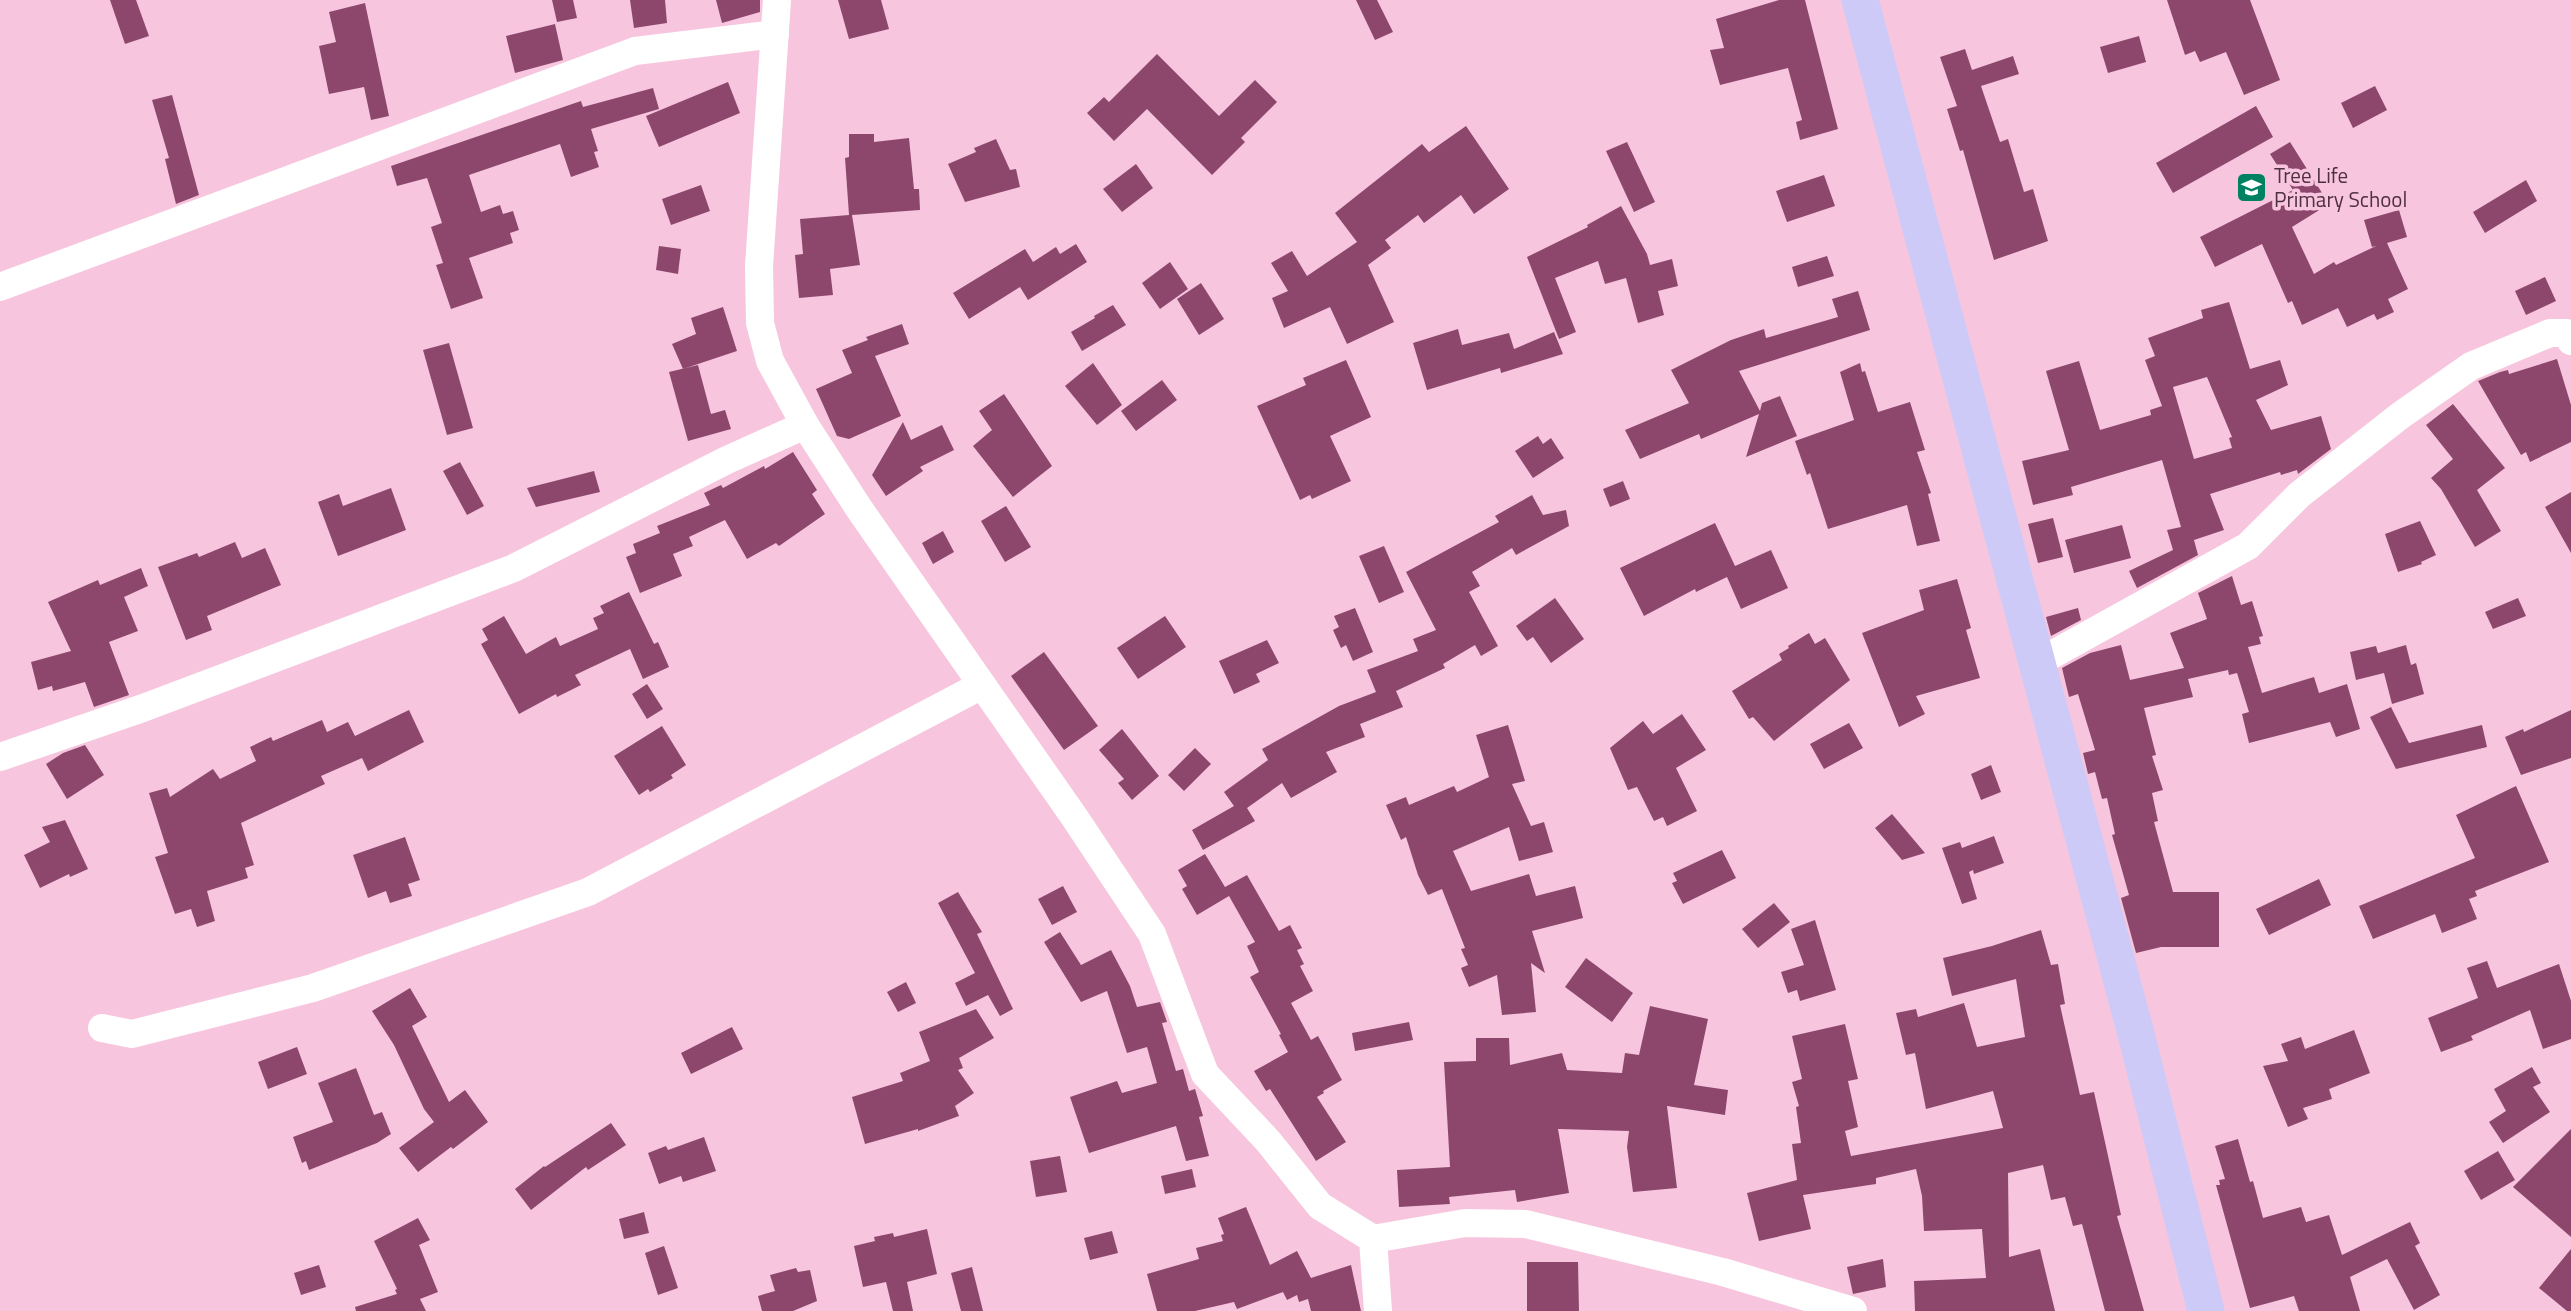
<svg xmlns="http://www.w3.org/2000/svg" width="2571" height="1311" font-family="'Titillium Web',sans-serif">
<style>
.building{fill:#8d476d;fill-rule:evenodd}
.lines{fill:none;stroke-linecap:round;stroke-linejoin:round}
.minor{stroke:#fff;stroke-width:28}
.major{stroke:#cecaf7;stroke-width:37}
.labels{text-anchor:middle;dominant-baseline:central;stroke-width:7;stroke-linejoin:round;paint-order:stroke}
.poi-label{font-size:21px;fill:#503040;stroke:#f7c6de;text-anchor:start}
</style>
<rect width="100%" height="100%" fill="#f7c6de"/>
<!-- building -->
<g class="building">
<path d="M110,0H136L149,36L125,44Z"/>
<path d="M552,0H573L577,18L557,22Z"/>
<path d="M630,0H665L667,23L634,28Z"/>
<path d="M716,0H760V12L722,23Z"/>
<path d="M838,0H881L889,29L849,39Z"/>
<path d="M1356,0H1377L1393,32L1375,40Z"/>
<path d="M1779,0H1805L1838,129L1800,140L1796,122L1802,120L1788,68L1720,85L1710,50L1724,48L1716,19Z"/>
<path d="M2167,0H2250L2280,80L2244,95L2226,52L2200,62L2195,51L2185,55Z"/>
<path d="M365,3L389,116L371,120L364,87L329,94L319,46L336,42L329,12Z"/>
<path d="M555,24L563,60L515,73L506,36Z"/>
<path d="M2139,36L2146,62L2108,73L2100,47Z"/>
<path d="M1965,49L1972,70L2013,56L2019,74L1981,86L2000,142L2008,139L2024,192L2033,189L2048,241L1994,260L1963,150L1960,151L1947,109L1957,106L1940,57Z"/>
<path d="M1157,54L1219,116L1255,80L1277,102L1241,138L1245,142L1212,175L1147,109L1114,141L1087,113L1104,97L1109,102Z"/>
<path d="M728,82L740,113L659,147L646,116Z"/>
<path d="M2375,86L2387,110L2353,128L2341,103Z"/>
<path d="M653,88L659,109L591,129L598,151L594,152L599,167L571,177L560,144L469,175L481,212L500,205L503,214L513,211L519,230L510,233L513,243L469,258L483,298L451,309L436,265L443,263L431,227L442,223L427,178L397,186L391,166L581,101L583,107Z"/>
<path d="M172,95L199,195L176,204L165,159L169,158L152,100Z"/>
<path d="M2256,106L2273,137L2173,193L2156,163Z"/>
<path d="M1466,126L1509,189L1474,214L1461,195L1424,223L1418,215L1385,240L1391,248L1368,265L1394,322L1347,344L1330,307L1284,328L1272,298L1288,291L1271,263L1292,251L1307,276L1357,242L1335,213L1422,144L1429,152Z"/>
<path d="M849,134H874V142L909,138L914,189H919L920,210L852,215L860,265L830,269L833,295L799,298L795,255L803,254L800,219L849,215L845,158L849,157Z"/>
<path d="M996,139L1010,170L1016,169L1020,187L965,202L948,164L976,152L974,148Z"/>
<path d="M1627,142L1655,202L1634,212L1606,151Z"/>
<path d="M2290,142L2329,204L2292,227L2314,274L2334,262L2336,265L2376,246L2372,247L2364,220L2399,210L2407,237L2387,243L2408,289L2388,299L2394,312L2377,320L2374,314L2347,327L2338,308L2302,325L2292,301L2288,303L2262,244L2215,267L2200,237L2293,190L2270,154Z"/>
<path d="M1136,164L1153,188L1122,212L1103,189Z"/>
<path d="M1824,175L1835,206L1787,222L1776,191Z"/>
<path d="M2526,180L2537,201L2485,233L2473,212Z"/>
<path d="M701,185L710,211L671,225L662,199Z"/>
<path d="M1621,206L1647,254L1650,265L1672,259L1678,286L1658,291L1664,315L1638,323L1626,278L1605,284L1598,261L1555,278L1576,332L1559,339L1527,257L1588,227L1587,225Z"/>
<path d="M1076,244L1087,262L1028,300L1020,287L969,319L953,293L1025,249L1033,262L1056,247L1060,254Z"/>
<path d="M659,246L681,249L678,274L656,270Z"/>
<path d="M1827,256L1834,276L1798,287L1792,267Z"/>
<path d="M1170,262L1188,289L1160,309L1142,283Z"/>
<path d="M2545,277L2556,301L2526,315L2515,291Z"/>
<path d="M1201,283L1224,319L1199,335L1177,299Z"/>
<path d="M1858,291L1870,330L1739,371L1760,411L1762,403L1780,396L1797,436L1746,457L1759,414L1701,439L1699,434L1640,459L1625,430L1689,403L1671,370L1731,340L1764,329L1766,338L1838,317L1832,299Z"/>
<path d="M2229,302L2250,369L2280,360L2288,385L2256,400L2271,430L2321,416L2331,449L2298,474L2297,470L2281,475L2280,472L2210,494L2224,530L2194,540L2198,555L2137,588L2129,571L2173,550L2167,530L2181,527L2162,460L2071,487L2073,495L2033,505L2022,461L2069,450L2046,371L2079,361L2100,430L2151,415L2150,410L2162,406L2145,360L2155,356L2148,338L2203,318L2201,310ZM2207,377L2232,437L2229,438L2232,448L2194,459L2173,387Z"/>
<path d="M1113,305L1126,325L1082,351L1071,332L1095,318L1094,316Z"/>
<path d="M723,307L737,351L683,369L672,344L696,334L691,318Z"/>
<path d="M902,324L909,344L875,356L901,416L849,439L837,436L816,389L852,373L842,350L868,340L866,337Z"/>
<path d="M1458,329L1462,345L1509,333L1514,349L1554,332L1563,354L1501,373L1500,368L1427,390L1413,343Z"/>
<path d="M449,343L473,428L447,435L423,350Z"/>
<path d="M2557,359L2571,405V442L2530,462L2526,452L2521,455L2478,381L2500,372L2508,370L2509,374Z"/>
<path d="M1346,360L1371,417L1330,436L1351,481L1312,499L1310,495L1300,500L1257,406L1306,385L1303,378Z"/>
<path d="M1093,363L1122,405L1097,425L1065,386Z"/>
<path d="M1860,363L1862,372L1865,371L1878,412L1910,402L1925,450L1917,452L1931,493L1928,494L1940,541L1917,546L1907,505L1828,529L1810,473L1807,475L1795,441L1854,420L1840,372Z"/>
<path d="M698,365L711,414L725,410L731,429L688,441L669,372Z"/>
<path d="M1162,380L1177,400L1136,431L1121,411Z"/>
<path d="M1004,394L1052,466L1013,497L973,446L992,430L979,411Z"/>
<path d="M2453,404L2505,468L2477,490L2501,531L2475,547L2441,489L2431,478L2453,459L2426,425Z"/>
<path d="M903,422L911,440L942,425L954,450L920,467L923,471L886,496L872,475Z"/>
<path d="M1538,436L1543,444L1551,438L1564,458L1533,478L1515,451Z"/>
<path d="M793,452L817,490L812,494L825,514L779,546L776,543L747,559L725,520L689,537L693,546L673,554L682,576L640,593L626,557L636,553L633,544L660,533L657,526L710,505L704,493L721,485L723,488L764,466L765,469Z"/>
<path d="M460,462L484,506L467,515L443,471Z"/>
<path d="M594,471L600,492L536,507L527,488Z"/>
<path d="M1623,481L1630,499L1610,507L1603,489Z"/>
<path d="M391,488L406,530L338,556L318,502L339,494L343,506Z"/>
<path d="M2571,492V553L2545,507Z"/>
<path d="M1532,495L1543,515L1566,510L1569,526L1516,555L1512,548L1472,572L1480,586L1469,592L1498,646L1481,656L1475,645L1443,664L1445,668L1396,691L1403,707L1360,724L1365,737L1326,752L1337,772L1291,798L1282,783L1247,808L1255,821L1203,850L1192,830L1234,806L1224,792L1268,760L1262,749L1339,706L1376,692L1367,670L1418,651L1413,639L1436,630L1406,572L1499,522L1495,516Z"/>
<path d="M1006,506L1031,547L1005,562L981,521Z"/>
<path d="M2053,518L2063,557L2038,563L2028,524Z"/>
<path d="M2420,521L2436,555L2421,562L2422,564L2398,572L2385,534Z"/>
<path d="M1715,523L1735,566L1771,550L1788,588L1741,609L1727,577L1696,592L1695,589L1644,616L1620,568Z"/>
<path d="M2122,525L2131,558L2074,573L2065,540Z"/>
<path d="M943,531L954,552L933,564L922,543Z"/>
<path d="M235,542L242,558L265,548L281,585L207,616L212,630L186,640L158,567L197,553L199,557Z"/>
<path d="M1384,546L1404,592L1379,603L1359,556Z"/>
<path d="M141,568L148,586L124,597L138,631L109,642L129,695L94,707L85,682L53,691L52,686L38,690L31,662L71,651L48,602L98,580L100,585Z"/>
<path d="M2232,576L2241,605L2252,601L2263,636L2259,637L2261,644L2248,647L2262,693L2314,677L2319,693L2347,684L2360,729L2336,737L2330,722L2249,743L2242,714L2249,712L2237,673L2229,675L2228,670L2188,679L2193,697L2144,708L2156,755L2152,756L2163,790L2152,793L2158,821L2154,822L2173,892H2219V947H2161L2136,953L2121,898L2129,895L2112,835L2115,834L2107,798L2102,799L2095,772L2088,774L2083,753L2095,750L2078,694L2069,697L2062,668L2090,653L2121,645L2130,680L2184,668L2170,633L2207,619L2198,593Z"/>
<path d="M1957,579L1971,628L1966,630L1980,678L1916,696L1925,714L1899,727L1862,633L1924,610L1919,590Z"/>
<path d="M629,592L654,644L658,642L669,667L643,679L630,649L575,675L581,685L557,697L556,694L519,714L481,644L488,640L482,629L504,616L526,654L556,637L560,646L598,629L593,618L604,613L600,606Z"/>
<path d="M1555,598L1584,639L1551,663L1533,637L1527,641L1516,626Z"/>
<path d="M2518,598L2526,616L2493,629L2485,612Z"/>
<path d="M1355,608L1373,652L1353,661L1346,645L1341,648L1333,630L1339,627L1334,616Z"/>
<path d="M2078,608L2081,620L2051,636L2046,617Z"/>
<path d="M1165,616L1186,647L1138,679L1117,648Z"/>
<path d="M1809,633L1815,644L1825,638L1850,680L1774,741L1753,717L1749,719L1732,691L1782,660L1779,654L1789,648L1788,646Z"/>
<path d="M1267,640L1279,663L1256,674L1260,682L1234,694L1219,661Z"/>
<path d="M2406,645L2411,665L2416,663L2424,694L2392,704L2384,673L2356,680L2350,652L2376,646L2378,653Z"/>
<path d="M1044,652L1098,726L1064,750L1011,676Z"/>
<path d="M647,684L663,709L647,719L632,694Z"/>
<path d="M2391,707L2409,743L2482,725L2487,747L2396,769L2370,717Z"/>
<path d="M409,710L424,742L368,771L362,758L321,776L325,784L241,823L254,865L245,868L248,878L207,891L215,921L197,927L191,909L175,914L155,857L168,853L149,793L167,788L170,797L213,769L220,779L256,761L250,747L271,737L273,741L322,720L327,732L348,722L355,736Z"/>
<path d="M2571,710V758L2521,775L2505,737L2523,729L2524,732Z"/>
<path d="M1682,714L1706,750L1676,768L1697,811L1667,826L1663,817L1654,821L1637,787L1628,790L1610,748L1643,721L1653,734Z"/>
<path d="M1849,723L1863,748L1824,769L1810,744Z"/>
<path d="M1508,725L1525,781L1512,784L1531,826L1544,822L1553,852L1519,861L1509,827L1453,851L1471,891L1529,874L1536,896L1575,886L1583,918L1532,931L1545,973L1531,963L1536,1012L1502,1015L1497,975L1469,987L1461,968L1468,965L1461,949L1465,948L1442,889L1428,895L1418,875L1406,837L1401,840L1386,805L1406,797L1409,805L1454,786L1457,792L1489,777L1476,735Z"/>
<path d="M662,726L686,765L671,775L673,778L650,792L648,789L639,795L614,756Z"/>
<path d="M1122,729L1159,776L1132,800L1118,783L1124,779L1099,750Z"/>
<path d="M85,745L104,775L67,799L46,764L63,753Z"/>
<path d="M1195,748L1211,764L1184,791L1168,775Z"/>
<path d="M1991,765L2001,792L1981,800L1971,774Z"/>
<path d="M2516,786L2549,862L2475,891L2477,896L2469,899L2477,919L2442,933L2435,914L2373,939L2359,906L2475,858L2456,815Z"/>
<path d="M1892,814L1925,853L1902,860L1875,828Z"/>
<path d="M65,820L88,869L70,877L69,874L40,888L24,855L50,842L42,827Z"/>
<path d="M1994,836L2004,863L1974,874L1973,870L1969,872L1977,899L1962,904L1942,848L1960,842L1962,848Z"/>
<path d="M405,837L420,880L408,884L412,896L390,903L386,891L368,898L353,855Z"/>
<path d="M1722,850L1736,878L1683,904L1672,883L1677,881L1673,873Z"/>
<path d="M1205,854L1225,887L1247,875L1279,931L1290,925L1302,948L1297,950L1304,964L1300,966L1313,991L1291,1003L1311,1040L1318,1036L1342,1080L1323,1091L1324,1093L1317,1097L1346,1142L1316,1161L1270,1089L1266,1091L1254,1071L1288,1052L1279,1035L1281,1034L1250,977L1259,972L1247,946L1255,942L1229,896L1197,915L1182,889L1187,886L1178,870Z"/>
<path d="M2319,879L2331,905L2269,935L2256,909Z"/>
<path d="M1063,886L1077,912L1052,925L1038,899Z"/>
<path d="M958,892L982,932L977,934L1013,1009L1000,1016L988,995L966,1006L955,983L975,973L938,903Z"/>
<path d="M1774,903L1790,922L1758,948L1742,929Z"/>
<path d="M1815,920L1836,990L1800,1001L1797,990L1788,993L1781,972L1804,965L1791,929Z"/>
<path d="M2041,930L2051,965L2058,964L2065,1004L2060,1005L2080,1095L2094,1092L2121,1215L2117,1216L2144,1311H2105L2082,1224L2073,1226L2065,1197L2051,1200L2043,1165L2008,1173L2009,1257L2040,1249L2055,1311H1915L1914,1281L1986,1278L1982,1229L1924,1231L1922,1196L1916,1169L1876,1178V1184L1803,1195L1811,1229L1759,1241L1747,1193L1797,1180L1792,1144L1801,1143L1796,1107L1799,1106L1792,1082L1802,1079L1792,1036L1845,1024L1858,1079L1848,1081L1858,1127L1845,1131L1851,1156L2003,1128L1993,1091L1926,1109L1915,1053L1906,1055L1896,1013L1916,1009L1918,1017L1964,1003L1977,1047L2025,1037L2016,979L1952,996L1943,958L1992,946Z"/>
<path d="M1060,932L1081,965L1111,950L1130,986L1137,1007L1160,1002L1167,1022L1162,1023L1176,1071L1183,1069L1189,1091L1195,1089L1203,1116L1199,1117L1209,1156L1186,1161L1176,1126L1089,1153L1070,1097L1117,1081L1122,1093L1157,1083L1147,1047L1127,1053L1107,991L1081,1002L1044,942Z"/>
<path d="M1586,958L1633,993L1612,1022L1565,987Z"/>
<path d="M2487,961L2497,988L2559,964L2571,1001V1039L2543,1049L2530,1010L2471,1036L2473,1040L2441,1052L2428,1018L2478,998L2467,968Z"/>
<path d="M906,982L916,1003L898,1012L887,992Z"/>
<path d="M410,988L427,1017L412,1026L449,1102L465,1090L488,1122L453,1149L451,1147L418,1172L399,1148L434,1122L424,1109L394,1045L372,1011Z"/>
<path d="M1650,1006L1708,1019L1694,1085L1728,1090L1725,1115L1667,1106L1677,1188L1633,1192L1627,1147L1629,1131L1558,1129L1569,1193L1517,1202L1515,1190L1449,1197L1450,1204L1399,1207L1397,1170L1450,1167L1444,1062L1476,1061V1038H1509L1510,1065L1562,1053L1567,1070L1622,1073L1625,1053L1639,1055Z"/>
<path d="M976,1009L994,1038L959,1058L963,1068L958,1070L974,1093L955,1106L959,1116L918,1131V1129L865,1144L852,1097L903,1081L900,1073L930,1061L919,1032Z"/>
<path d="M1409,1022L1413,1040L1355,1051L1352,1033Z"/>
<path d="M732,1027L743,1049L691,1074L681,1053Z"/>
<path d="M2354,1030L2370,1073L2329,1089L2332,1099L2303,1108L2308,1119L2288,1127L2263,1066L2288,1061L2281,1044L2301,1037L2305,1049Z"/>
<path d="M297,1047L307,1074L268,1089L258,1062Z"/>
<path d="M2532,1067L2541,1083L2533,1087L2550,1112L2503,1143L2489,1122L2506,1111L2494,1089Z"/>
<path d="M356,1068L374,1115L382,1112L391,1134L377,1143L309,1170L306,1161L302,1163L293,1137L333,1122L318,1083Z"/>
<path d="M611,1123L626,1145L588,1170L586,1167L531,1210L515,1189L544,1166L545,1167Z"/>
<path d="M2571,1129V1237L2513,1187Z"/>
<path d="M704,1137L716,1171L683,1182L681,1176L659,1184L648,1153L666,1146L668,1150Z"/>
<path d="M2238,1139L2250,1182L2253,1181L2263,1218L2301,1207L2306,1222L2329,1215L2342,1255L2410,1222L2420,1243L2415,1246L2440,1295L2414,1310L2387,1259L2350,1277L2360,1311H2299L2294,1296L2250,1308L2216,1185H2220L2219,1180L2225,1179L2215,1146Z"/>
<path d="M2498,1151L2515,1180L2481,1200L2464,1171Z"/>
<path d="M1060,1156L1067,1192L1036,1197L1030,1161Z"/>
<path d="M1192,1169L1196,1187L1165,1194L1161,1176Z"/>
<path d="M1246,1207L1270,1265L1297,1251L1311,1278L1351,1265L1361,1311H1311L1308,1299L1299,1302L1297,1295L1287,1300L1283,1292L1237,1309L1234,1302L1195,1311H1157L1147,1274L1199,1259L1196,1248L1223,1241L1221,1235L1224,1234L1218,1218Z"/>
<path d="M644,1212L649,1233L624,1239L619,1219Z"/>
<path d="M418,1218L430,1240L419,1245L438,1292L420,1299L426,1311H356L355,1307L397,1294L395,1290L397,1289L374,1241Z"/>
<path d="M927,1229L937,1274L907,1282L913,1311H893L886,1282L863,1287L854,1246L875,1241L874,1237L893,1233L894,1237Z"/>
<path d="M1112,1231L1118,1253L1090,1260L1084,1238Z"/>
<path d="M664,1246L678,1288L658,1295L645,1253Z"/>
<path d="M2571,1249V1311H2567L2539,1288Z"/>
<path d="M1883,1259L1886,1287L1853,1294L1847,1267Z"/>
<path d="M1527,1262H1578L1579,1311H1527Z"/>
<path d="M319,1265L326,1287L301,1295L294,1273Z"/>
<path d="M972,1267L983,1311H961L951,1273Z"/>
<path d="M796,1268L798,1272L810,1270L817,1301L793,1311H762L758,1296L775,1291L770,1275Z"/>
</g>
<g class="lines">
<!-- minor -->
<g class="minor">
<path d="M777,0L759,266L760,323L770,361L805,425L860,510L1075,818L1152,934L1205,1074L1268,1141L1320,1206L1373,1239L1378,1311"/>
<path d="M0,287L635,51L775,34"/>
<path d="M2037,663L2248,546L2299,495L2401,415L2471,366L2550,333H2566L2571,341"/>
<path d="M0,757L143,708L514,568L727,460L805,425"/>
<path d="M102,1028L132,1034L313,988L588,892L982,685"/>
<path d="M1373,1239L1465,1223L1526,1224L1723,1272L1853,1311"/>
</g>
<!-- major -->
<path class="major" d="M1860,0L2136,1034L2206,1311"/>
</g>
<!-- icons -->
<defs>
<symbol id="school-square" viewBox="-11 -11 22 22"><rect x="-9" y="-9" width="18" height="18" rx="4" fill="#008161" stroke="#f7c6de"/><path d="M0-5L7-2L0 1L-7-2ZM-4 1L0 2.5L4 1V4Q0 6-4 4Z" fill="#fff"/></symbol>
</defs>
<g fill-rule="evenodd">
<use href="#school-square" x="2234" y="170" width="35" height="35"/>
</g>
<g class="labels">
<!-- poi labels -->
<g class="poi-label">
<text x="2274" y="175">Tree Life<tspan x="2274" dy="24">Primary School</tspan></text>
</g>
</g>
</svg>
